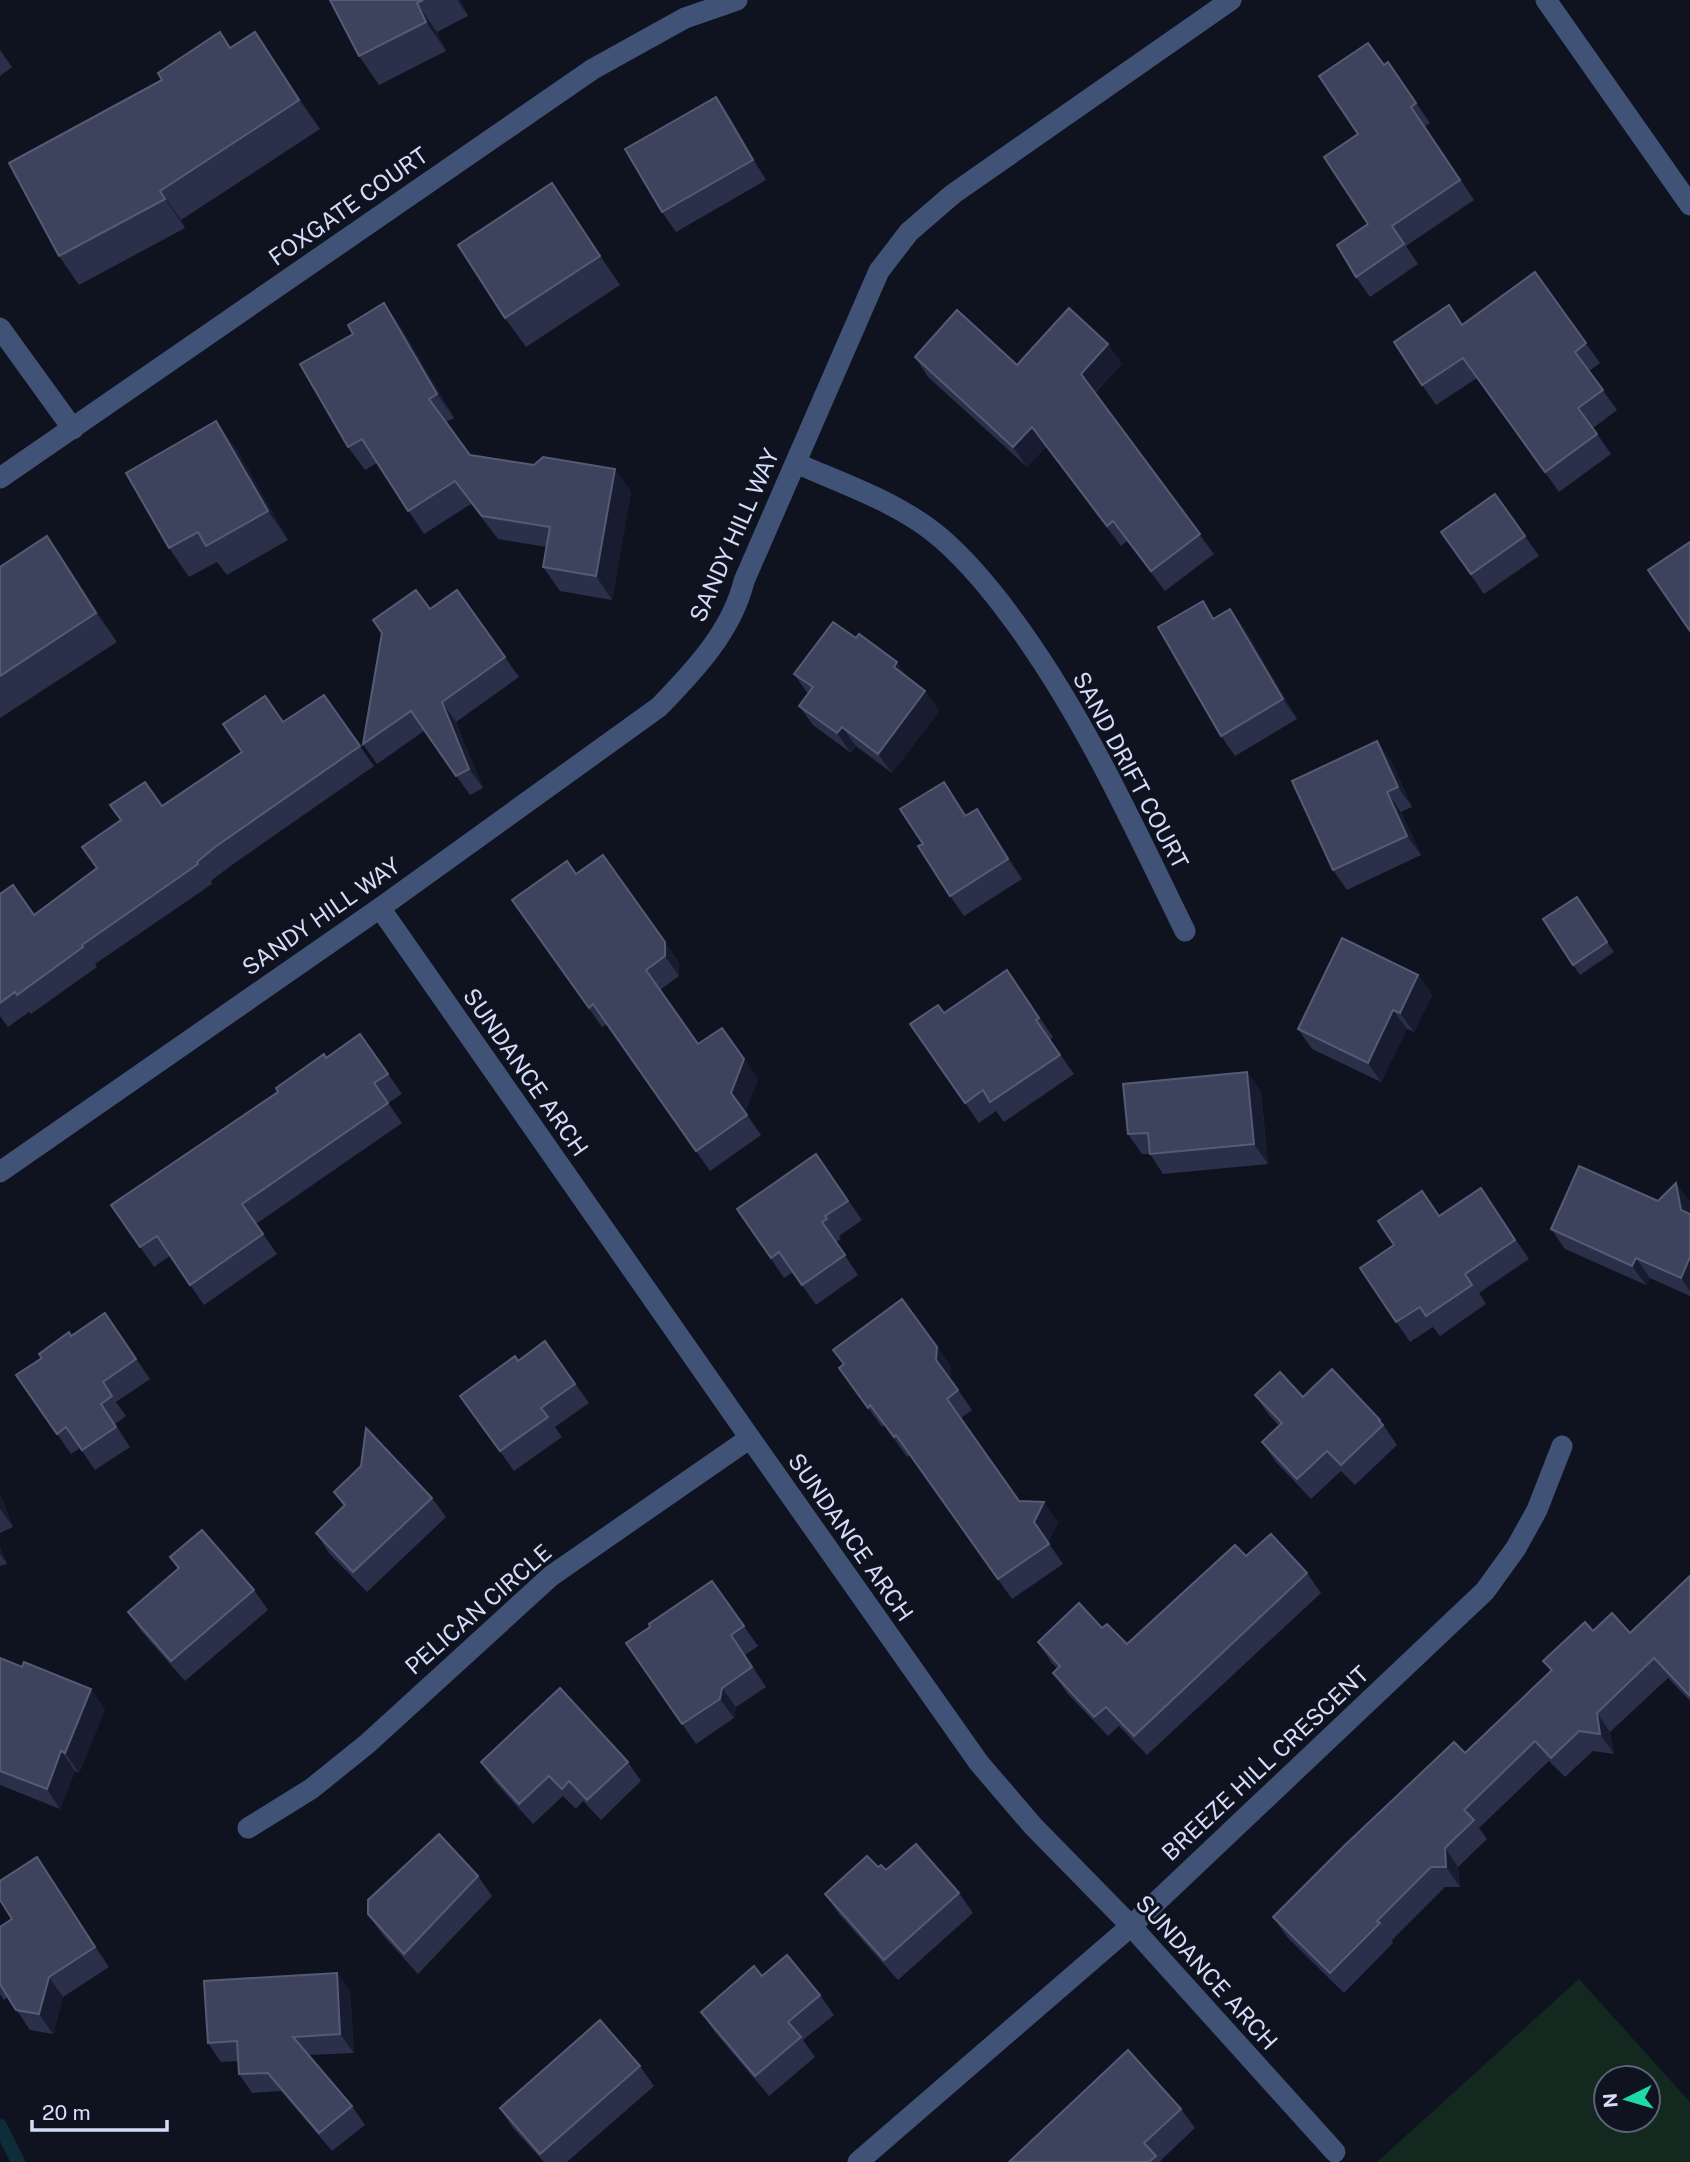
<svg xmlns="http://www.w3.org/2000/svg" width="1690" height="2162" font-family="'Public Sans',sans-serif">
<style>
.green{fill:#13281f;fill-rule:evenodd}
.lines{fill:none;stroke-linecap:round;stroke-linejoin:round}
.stream{stroke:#0f2d38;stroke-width:14}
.minor{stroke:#405377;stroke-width:21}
.wall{fill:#2b304a}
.shaded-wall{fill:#181c31}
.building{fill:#3d435d;stroke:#545b75;stroke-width:2}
.labels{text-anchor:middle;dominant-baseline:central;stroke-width:6;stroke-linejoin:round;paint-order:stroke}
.street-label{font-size:23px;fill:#d3ddf9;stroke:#0f121f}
</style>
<rect width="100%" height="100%" fill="#0f121f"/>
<!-- green -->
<path class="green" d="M1579,1979L1690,2102V2162H1377ZM1606,2078H1648V2120H1606Z"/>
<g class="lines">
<!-- stream -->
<path class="stream" d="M0,2126L18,2162"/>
<!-- minor -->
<g class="minor">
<path d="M1546,0L1690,205"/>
<path d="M0,328L73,429"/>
<path d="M796,463C845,485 901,503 942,539C973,566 998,598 1022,632C1088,725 1135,829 1185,931"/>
<path d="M0,478L593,69L685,18L737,0"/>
<path d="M380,908L750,1438L979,1763L1033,1826L1131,1926L1335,2152"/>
<path d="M0,1172L380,908L659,707C694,671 732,631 744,581L879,271L909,232L953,194L1231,0"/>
<path d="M248,1828L311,1789L367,1744L551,1576L750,1438"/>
<path d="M858,2162L1131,1926L1485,1591L1516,1548L1537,1510L1562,1446"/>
</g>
</g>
<!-- wall -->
<g class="wall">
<path d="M330,0H460L468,16L437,32L446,51L379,85L359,56Z"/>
<path d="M231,48L275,61L320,129L181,220L185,228L79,285L59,256Z"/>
<path d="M0,50L12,67L0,76Z"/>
<path d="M1388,62L1430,123L1425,126L1474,200L1406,246L1418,264L1370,297L1356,277L1368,224L1358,134L1384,65Z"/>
<path d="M716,97L730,117L766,180L676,232L662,212Z"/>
<path d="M552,183L620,285L526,347L505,318Z"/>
<path d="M1535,272L1600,363L1589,371L1617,410L1593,428L1611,454L1559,492L1477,378L1436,405L1422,385L1463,325Z"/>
<path d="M401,327L454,418L446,422L470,455L534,465L615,469L631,492L612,600L560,591L543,567L547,547L498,539L471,504L424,534L377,463L365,470L348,447Z"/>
<path d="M915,357L1017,365L1122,363L1095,393L1214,554L1165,591L1127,541L1121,546L1046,447L1027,467L928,377Z"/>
<path d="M237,450L288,540L227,575L217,562L189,577L169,548Z"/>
<path d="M1495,494L1539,556L1484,594L1441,532Z"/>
<path d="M47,536L67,565L117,642L0,718V567Z"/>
<path d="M457,590L519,677L456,722L483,788L470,795L424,731L377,764L363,744L430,609Z"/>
<path d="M1203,601L1214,618L1230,609L1244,628L1297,719L1235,756L1221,736Z"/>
<path d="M794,674L908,678L925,691L939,711L892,773L856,746L851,753L813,725L799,706L808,694Z"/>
<path d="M324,695L374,766L229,867L211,881L212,884L95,964L97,967L31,1014L29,1012L8,1027L0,1016V894L34,915L97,868L162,806Z"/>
<path d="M1391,761L1412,807L1401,812L1421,855L1347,890L1333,870Z"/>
<path d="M958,802L967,815L991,829L1022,879L964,916L950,896L923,844Z"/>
<path d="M576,874L679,962V976L660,990L698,1044L722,1028L758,1079L745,1112L761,1135L710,1171L607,1024L602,1027L512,900Z"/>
<path d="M1577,897L1614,952L1580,975L1573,965Z"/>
<path d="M1007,970L1053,1037L1050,1040L1074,1074L1004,1122L996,1111L979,1123L910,1024L944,1013Z"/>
<path d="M1418,975L1432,995L1414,1032L1407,1029L1381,1082L1312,1049L1298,1029Z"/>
<path d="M360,1034L402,1094L388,1103L402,1123L256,1224L277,1254L204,1305L170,1256L154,1267L111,1205L278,1092Z"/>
<path d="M1247,1072L1261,1092L1268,1164L1163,1174L1150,1154H1142L1128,1134Z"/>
<path d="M816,1154L862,1220L839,1236L841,1239L836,1242L858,1275L816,1305L793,1272L784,1278L737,1209Z"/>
<path d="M1481,1188L1529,1259L1479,1293L1486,1304L1440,1336L1433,1327L1410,1342L1360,1268Z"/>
<path d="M1658,1201L1690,1202V1296L1650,1278L1646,1285L1565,1249L1551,1229Z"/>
<path d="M105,1313L150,1379L116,1402L126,1416L115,1424L130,1447L95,1470L80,1448L71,1454L16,1375Z"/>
<path d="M545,1341L589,1403L555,1427L562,1437L514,1471L460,1396L518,1361Z"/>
<path d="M937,1347L951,1367L950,1378L972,1410L961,1418L1019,1501L1058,1522L1048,1542L1063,1564L1012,1599L910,1455L907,1457L884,1425L882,1427L839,1368L843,1365L833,1350Z"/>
<path d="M1255,1395L1303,1397L1380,1420L1397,1445L1355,1485L1341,1471L1311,1499L1276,1462L1262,1442L1279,1426L1269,1415Z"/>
<path d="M334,1492L432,1498L446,1517L367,1592L329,1553L316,1533L344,1506Z"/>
<path d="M0,1494L13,1527L0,1533Z"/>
<path d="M0,1547L7,1564L0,1566Z"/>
<path d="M1246,1556L1307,1573L1321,1593L1147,1755L1119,1726L1108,1736L1067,1693L1053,1673L1058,1669L1051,1662L1038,1642L1102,1628L1127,1644Z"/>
<path d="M170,1557L254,1590L268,1610L185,1681L142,1632L128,1612L178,1569Z"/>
<path d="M1690,1576V1701L1668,1678L1610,1732L1614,1754L1593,1751L1565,1777L1549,1761L1479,1828L1487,1839L1458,1867L1460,1887H1445L1392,1940L1393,1943L1344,1993L1287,1937L1273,1917L1465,1753L1551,1672L1543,1661L1593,1631L1630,1633Z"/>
<path d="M712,1581L758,1646L745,1655L766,1687L736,1707L734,1718L696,1744L626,1643Z"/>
<path d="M0,1658L105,1709L79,1773L75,1771L60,1809L0,1785Z"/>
<path d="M481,1762H628L641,1781L601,1820L583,1801L576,1809L563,1796L533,1824L495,1782Z"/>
<path d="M37,1857L109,1967L63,1997L53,2034L30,2030L8,1997L4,2000L0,1994V1927L12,1919Z"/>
<path d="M886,1870L959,1893L973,1913L898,1980L839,1914L825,1894Z"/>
<path d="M478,1876L492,1896L418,1974L382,1934L368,1914Z"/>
<path d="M337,1973L350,1991L354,2053L309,2055L352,2106L365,2125L332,2151L281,2091L252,2093L239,2074L238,2061L221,2062L208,2043Z"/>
<path d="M762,1976L820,1995L834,2015L803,2040L815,2057L769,2096L714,2031L701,2012Z"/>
<path d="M640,2066L654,2086L567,2162H544L513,2128L500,2108Z"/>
<path d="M1181,2109L1195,2128L1160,2161L1161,2162H1009Z"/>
</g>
<!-- shaded-wall -->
<g class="shaded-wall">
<path d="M457,0H460L468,16Z"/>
<path d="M417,3L437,32L446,51L426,22Z"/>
<path d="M255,32L275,61L320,129L299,100Z"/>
<path d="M716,97L730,117L766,180L753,160Z"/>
<path d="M552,183L572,212L620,285L600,256Z"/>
<path d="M160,191L181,220L185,228L165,199Z"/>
<path d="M384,303L401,327L454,418L437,394Z"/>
<path d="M1108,344L1122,363L1094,393L1081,374Z"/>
<path d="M216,421L237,450L288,540L268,511Z"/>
<path d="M1032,427L1046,447L1027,467L1013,447Z"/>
<path d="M615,469L631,492L612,600L596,576Z"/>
<path d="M47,536L67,565L117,642L96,613Z"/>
<path d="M1230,609L1244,628L1297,719L1283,699Z"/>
<path d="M897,662L911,682L894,667Z"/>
<path d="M925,691L939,711L892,773L878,754Z"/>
<path d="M442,702L456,722L483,788L469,769Z"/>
<path d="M842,727L856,746L851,753L837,733Z"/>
<path d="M1377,741L1391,761L1412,807L1398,787Z"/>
<path d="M944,782L958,802L979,836L965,816Z"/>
<path d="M1387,792L1401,812L1421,855L1407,836Z"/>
<path d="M977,809L991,829L1022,879L1008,859Z"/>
<path d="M665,942L679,962V976L665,956Z"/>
<path d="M1418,975L1432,995L1414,1032L1400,1013Z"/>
<path d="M1393,1010L1407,1029L1381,1082L1368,1063Z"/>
<path d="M744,1059L758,1079L745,1113L731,1093Z"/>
<path d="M1247,1072L1261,1092L1268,1164L1254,1144Z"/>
<path d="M1676,1183L1690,1202V1223L1681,1210Z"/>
<path d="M1690,1257V1291L1681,1278Z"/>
<path d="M1636,1258L1650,1278L1646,1285L1632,1266Z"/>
<path d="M937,1347L951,1367L950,1379L936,1360Z"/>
<path d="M0,1494L13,1527L0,1509Z"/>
<path d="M1044,1502L1058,1522L1048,1542L1034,1522Z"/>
<path d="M0,1547L7,1564L0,1554Z"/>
<path d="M722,1688L736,1707L734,1718L720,1699Z"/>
<path d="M91,1689L105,1709L79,1773L65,1753Z"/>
<path d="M1597,1713L1610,1732L1614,1754L1600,1734Z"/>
<path d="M61,1751L75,1771L60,1809L47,1789Z"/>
<path d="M1445,1848L1458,1867L1460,1887L1446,1867Z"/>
<path d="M37,1857L51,1877L109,1967L95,1947Z"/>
<path d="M337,1973L350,1991L354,2053L340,2034Z"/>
<path d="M49,1977L63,1997L53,2034L39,2014Z"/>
</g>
<!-- building -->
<g class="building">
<path d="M330,0H423L417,3L426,22L359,56Z"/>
<path d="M220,32L230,48L255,32L299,100L160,191L165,199L59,256L9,163L162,80L158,73Z"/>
<path d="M1368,43L1384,65L1388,62L1416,103L1411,107L1460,180L1392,226L1404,244L1356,277L1337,245L1368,224L1324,157L1358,134L1319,76Z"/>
<path d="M716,97L753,160L662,212L625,149Z"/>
<path d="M552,183L600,256L505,318L458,245Z"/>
<path d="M1535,272L1586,343L1575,352L1603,390L1578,408L1597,434L1545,472L1463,358L1422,385L1394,342L1449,305L1462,325Z"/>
<path d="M384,303L437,394L429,399L470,455L534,465L543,457L615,469L596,576L543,567L550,527L482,516L455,481L408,511L362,439L348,447L300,364L353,334L348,325Z"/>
<path d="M1069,308L1108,344L1081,374L1200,534L1151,571L1113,521L1107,526L1032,427L1013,447L915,357L957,310L1017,365Z"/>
<path d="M216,421L268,511L206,546L198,532L169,548L126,473Z"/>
<path d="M1495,494L1525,536L1471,574L1441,532Z"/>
<path d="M47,536L96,613L0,676V567Z"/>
<path d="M1690,542V631L1648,570Z"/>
<path d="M416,590L430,609L457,590L505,657L442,702L469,769L456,776L411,711L363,744L382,633L373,620Z"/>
<path d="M1203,601L1213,619L1230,609L1283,699L1221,736L1158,627Z"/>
<path d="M833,622L856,638L859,634L897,662L894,667L925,691L878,754L842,727L837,733L799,706L813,687L794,674Z"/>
<path d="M324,695L360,746L215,847L197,862L198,864L82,945L83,947L17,995L15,992L0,1003V894L13,885L34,915L97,868L82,847L121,820L110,805L145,782L162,806L242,752L223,724L265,696L283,722Z"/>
<path d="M1377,741L1398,787L1387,792L1407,836L1333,870L1292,781Z"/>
<path d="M944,782L965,816L977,809L1008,859L950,896L918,846L923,844L900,809Z"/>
<path d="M603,855L665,942V956L646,970L698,1044L722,1028L744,1059L731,1093L747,1115L696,1151L593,1004L589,1008L512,900L567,861L576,874Z"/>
<path d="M1577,897L1607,942L1573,965L1543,919Z"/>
<path d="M1342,938L1418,975L1400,1013L1393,1010L1368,1063L1298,1029Z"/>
<path d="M1007,970L1039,1018L1036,1020L1060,1055L990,1102L983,1090L965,1103L910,1024L938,1005L944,1013Z"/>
<path d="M360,1034L388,1074L374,1083L388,1103L242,1204L263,1234L190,1285L157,1236L140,1247L111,1205L278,1092L276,1088L324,1054L326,1058Z"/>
<path d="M1247,1072L1254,1144L1150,1154L1148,1133L1128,1134L1123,1084Z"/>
<path d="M816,1154L848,1201L825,1216L827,1219L822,1222L845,1255L802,1285L779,1252L771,1258L737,1209Z"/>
<path d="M1579,1166L1658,1201L1676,1183L1681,1210L1690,1214V1257L1681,1278L1636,1258L1632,1266L1551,1229Z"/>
<path d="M1481,1188L1515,1240L1465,1274L1472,1285L1426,1316L1420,1307L1396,1322L1360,1268L1394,1245L1378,1221L1422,1191L1439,1216Z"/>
<path d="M902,1299L937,1347L936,1360L958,1390L947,1399L1019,1501L1044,1502L1034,1522L1049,1544L998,1579L896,1435L894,1437L870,1405L868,1408L839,1368L844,1364L833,1350Z"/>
<path d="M105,1313L136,1359L103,1382L112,1396L101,1404L116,1427L82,1450L66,1427L57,1434L16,1375L42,1358L39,1354L69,1332L71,1336Z"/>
<path d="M545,1341L575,1384L541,1408L548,1417L500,1451L460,1396L515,1356L518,1361Z"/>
<path d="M1332,1369L1380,1420L1379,1421L1383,1425L1341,1465L1327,1451L1297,1479L1262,1442L1282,1423L1255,1395L1280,1372L1303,1397Z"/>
<path d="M366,1428L432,1498L353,1572L316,1533L345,1505L334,1492L361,1466Z"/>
<path d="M202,1530L254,1590L171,1661L128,1612L179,1568L170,1557Z"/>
<path d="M1271,1534L1307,1573L1134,1736L1106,1707L1094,1717L1053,1673L1060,1666L1038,1642L1079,1603L1102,1628L1107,1624L1127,1644L1235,1545L1246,1556Z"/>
<path d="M1690,1576V1696L1654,1658L1597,1713L1600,1734L1579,1731L1551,1758L1535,1741L1464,1810L1474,1820L1445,1848L1446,1867H1431L1377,1921L1380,1923L1330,1973L1273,1917L1344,1846L1454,1742L1465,1753L1552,1670L1543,1661L1585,1622L1593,1631L1612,1613L1630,1633Z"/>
<path d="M712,1581L744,1626L731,1635L752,1667L722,1688L720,1699L682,1724L626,1643L650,1627L649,1624Z"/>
<path d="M0,1658L22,1667L24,1662L91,1689L65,1753L61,1751L47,1789L0,1771Z"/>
<path d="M560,1688L628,1762L587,1800L569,1781L562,1789L549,1776L519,1804L481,1762Z"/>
<path d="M439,1834L478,1876L404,1954L368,1914V1900Z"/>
<path d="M916,1844L959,1893L884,1960L825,1894L867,1856L878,1867L881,1865L886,1870Z"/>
<path d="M37,1857L95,1947L49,1977L39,2014L16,2010L0,1984V1927L12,1919L0,1900V1881Z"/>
<path d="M787,1955L820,1995L788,2022L801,2037L755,2076L701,2012L754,1966L762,1976Z"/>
<path d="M337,1973L340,2034L293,2037L352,2106L319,2133L268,2073L239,2074L237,2041L208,2043L204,1981Z"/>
<path d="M600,2020L640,2066L540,2154L500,2108Z"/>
<path d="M1128,2050L1181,2109L1144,2143L1156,2156L1149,2162H1009Z"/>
</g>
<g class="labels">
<!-- street labels -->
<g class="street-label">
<text transform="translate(348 206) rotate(-35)">FOXGATE COURT</text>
<text transform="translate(734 535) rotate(-66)">SANDY HILL WAY</text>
<text transform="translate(1131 770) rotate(62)">SAND DRIFT COURT</text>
<text transform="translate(321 916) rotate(-35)">SANDY HILL WAY</text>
<text transform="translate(526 1072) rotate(55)">SUNDANCE ARCH</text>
<text transform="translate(851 1537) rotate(55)">SUNDANCE ARCH</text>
<text transform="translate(478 1609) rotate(-41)">PELICAN CIRCLE</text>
<text transform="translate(1265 1763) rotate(-43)">BREEZE HILL CRESCENT</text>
<text transform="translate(1207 1972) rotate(48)">SUNDANCE ARCH</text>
</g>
</g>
<!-- north arrow -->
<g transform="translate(1627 2099) rotate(265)"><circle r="33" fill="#0f121f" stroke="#5d6376" stroke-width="2"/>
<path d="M0-5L12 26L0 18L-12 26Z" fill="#1ddaa7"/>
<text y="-10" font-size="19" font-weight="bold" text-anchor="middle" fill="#d3ddf9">N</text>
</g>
<!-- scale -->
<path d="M32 2120v10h135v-10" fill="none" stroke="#d3ddf9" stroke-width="3.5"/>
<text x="42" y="2120" font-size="21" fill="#d3ddf9" stroke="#0f121f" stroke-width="5" paint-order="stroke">20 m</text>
</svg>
